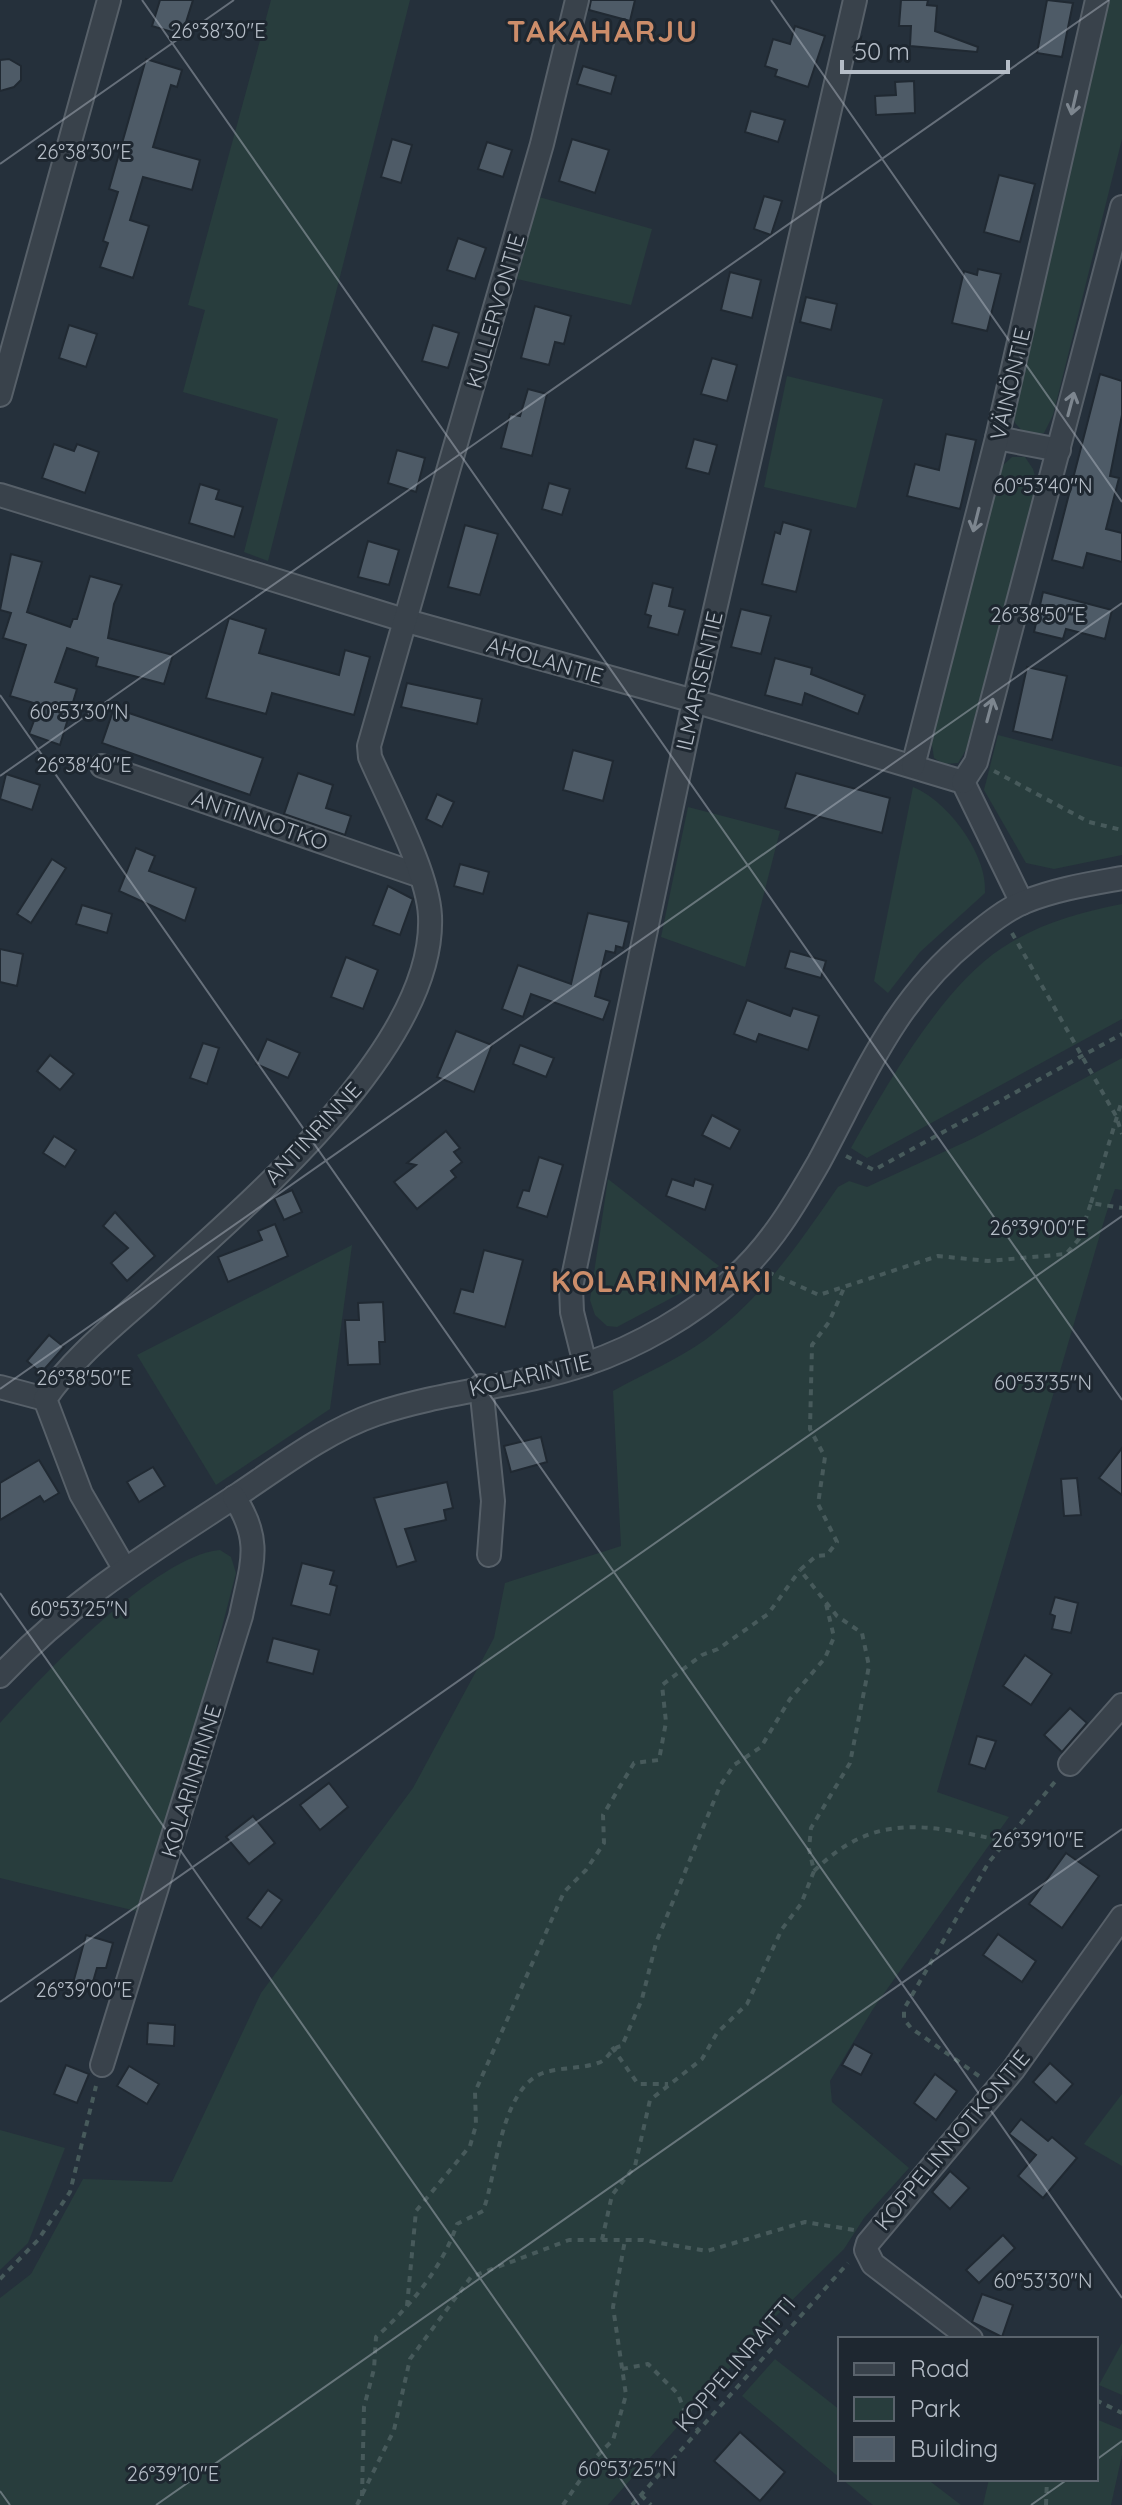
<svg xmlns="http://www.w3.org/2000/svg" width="1122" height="2505" font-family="Quicksand,sans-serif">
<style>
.green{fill:#283d3d}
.building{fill:#4e5b67;stroke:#202932;stroke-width:2}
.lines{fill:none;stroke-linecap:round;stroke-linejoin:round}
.minor-casing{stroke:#576069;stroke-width:26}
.path{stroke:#475a5b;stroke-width:4;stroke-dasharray:6 6;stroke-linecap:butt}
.minor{stroke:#39424b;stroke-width:22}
.oneway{stroke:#7d868f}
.ticks{fill:none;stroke:#b5bdc7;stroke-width:2;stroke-opacity:0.45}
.labels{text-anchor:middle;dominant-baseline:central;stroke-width:6;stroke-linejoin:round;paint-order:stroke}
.street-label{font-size:22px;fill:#b5bdc7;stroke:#1e2730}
.district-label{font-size:30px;font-weight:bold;letter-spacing:2px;fill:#cc8d6a;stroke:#1e2730}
.ticks-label{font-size:20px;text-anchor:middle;fill:#b5bdc7;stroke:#1e2730;stroke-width:6;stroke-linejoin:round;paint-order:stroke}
</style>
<rect width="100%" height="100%" fill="#25303b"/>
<!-- green -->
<g class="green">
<path d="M271,0H410L268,561L244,552L278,419L183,392L205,310L188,305Z"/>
<path d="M1108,0H1122V139L1053,415L1044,433L1026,435L1015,423L1011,408Z"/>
<path d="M539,197L652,229L631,305L517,279Z"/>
<path d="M787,376L883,399L856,508L764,487Z"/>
<path d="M1012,457H1025L1033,469L1037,483L966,750L958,763L944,764L934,758L931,738L1001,467Z"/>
<path d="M998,735L1122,767V855L1054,869L1026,863L984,790Z"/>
<path d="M913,787C948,801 988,855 985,893L920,952L888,993L874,981Z"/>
<path d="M688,807L780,831L745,967L661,937Z"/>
<path d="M1122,904V1019L867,1158L851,1148C886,1086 942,987 1002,948C1038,924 1080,912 1122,904Z"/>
<path d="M1122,1058V1190L1115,1189L1106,1214L937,1792L1009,1817L873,2009L830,2081L832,2102L909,2168L864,2218L844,2249L776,2316L608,2505H0V2298L31,2274L83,2179L172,2182L261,1993L413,1788L494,1638L505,1583L621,1546L613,1391C643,1374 677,1360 705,1340C761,1300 799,1243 838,1187L849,1181L867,1187L974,1138Z"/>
<path d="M608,1179L719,1266L679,1294L617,1327L607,1326L595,1315L590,1300Z"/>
<path d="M352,1245L330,1409L216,1485L137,1355Z"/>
<path d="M220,1550L231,1557L236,1573L188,1758L136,1911L0,1878V1723C42,1675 157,1555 220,1550Z"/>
<path d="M1122,2094V2166L1084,2144Z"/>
<path d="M0,2130L65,2148L28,2243L0,2270Z"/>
<path d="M1122,2343V2395L1099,2385Z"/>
<path d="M775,2359L840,2410V2478L742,2396Z"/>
<path d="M1096,2419L1122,2430V2455L1111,2505H983L989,2479H1096Z"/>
<path d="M842,2479H927L961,2505H873Z"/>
</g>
<!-- building -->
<g class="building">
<path d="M160,0H193L182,35L152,26Z"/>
<path d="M591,0H635L630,21L589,10Z"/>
<path d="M901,0H928L927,5L937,6L935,31L978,47L977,52L910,46L911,26H899Z"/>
<path d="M1047,0L1073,3L1062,57L1037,53Z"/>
<path d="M795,26L825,36L808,87L775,76L777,70L765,66L773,39L790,44Z"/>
<path d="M9,59L21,66V80L14,87L0,91V60Z"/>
<path d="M146,59L182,70L177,87L171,85L153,147L200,160L192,190L143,177L130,220L149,226L133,278L100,267L108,243L103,241L118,192L109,189Z"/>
<path d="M583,66L616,76L611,94L577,84Z"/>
<path d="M914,81L915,113L876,115L875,96L896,95L895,82Z"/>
<path d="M751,111L785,120L778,142L745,132Z"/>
<path d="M392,139L412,145L401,183L381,177Z"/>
<path d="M572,139L609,150L595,193L559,181Z"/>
<path d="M487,142L512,150L503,177L478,169Z"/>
<path d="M999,175L1035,184L1020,242L984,232Z"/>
<path d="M764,196L782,201L771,235L754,229Z"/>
<path d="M458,238L486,248L475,279L447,270Z"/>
<path d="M978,269L1001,274L987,331L952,323L964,271L977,275Z"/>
<path d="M730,272L761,280L752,318L721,310Z"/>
<path d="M806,297L837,304L831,330L800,322Z"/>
<path d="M535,306L571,316L564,344L555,342L549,365L521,358Z"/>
<path d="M69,325L97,334L86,367L59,358Z"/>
<path d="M433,325L459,333L448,368L422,361Z"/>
<path d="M712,358L737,365L727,401L701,394Z"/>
<path d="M1100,374L1122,381V415L1110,476L1119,478L1106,529L1122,533V562L1087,553L1083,568L1052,560Z"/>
<path d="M528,389L547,394L532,456L501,448L510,414L520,416Z"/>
<path d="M946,434L976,440L960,509L907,496L915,464L939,470Z"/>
<path d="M694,439L717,445L709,474L686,468Z"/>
<path d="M54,444L74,451L77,444L99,452L85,493L42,478Z"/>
<path d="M397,450L425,458L416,492L388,483Z"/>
<path d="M549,483L570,489L562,515L542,509Z"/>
<path d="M200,484L219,490L216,499L243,507L234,537L189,523Z"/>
<path d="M783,522L811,530L796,592L762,584L775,532L780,534Z"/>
<path d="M465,525L498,534L480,595L448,587Z"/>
<path d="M368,541L399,550L389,585L358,577Z"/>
<path d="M11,554L42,562L27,612L70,627L73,619H77L90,576L122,585L114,604L108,638L173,655L164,684L96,666L98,658L67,648L55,682L77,689L60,745L29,734L40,705L10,696L26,645L3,638L11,613L0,610Z"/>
<path d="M653,583L673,588L669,606L685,610L678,635L648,627L651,616L645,614Z"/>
<path d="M1043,592L1112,610L1105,639L1066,629L1063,639L1034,632Z"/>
<path d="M741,609L771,616L761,654L731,647Z"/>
<path d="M229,618L266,629L259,653L339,675L345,650L370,657L354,715L272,693L266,714L206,698Z"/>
<path d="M775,658L812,668L811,674L865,695L858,714L805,693L802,705L765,695Z"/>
<path d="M1027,667L1067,676L1052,740L1013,731Z"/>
<path d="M407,683L482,699L477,724L401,707Z"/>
<path d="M114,708L263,758L250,795L102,743Z"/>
<path d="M573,750L613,761L603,801L563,790Z"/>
<path d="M298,773L333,785L326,808L351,816L345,835L284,814Z"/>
<path d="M796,773L890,798L882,833L785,808Z"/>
<path d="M6,774L40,785L32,810L0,799Z"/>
<path d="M437,794L454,802L442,827L426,819Z"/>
<path d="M136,848L155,856L149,871L196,888L185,921L119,891Z"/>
<path d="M52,859L66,868L31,923L17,914Z"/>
<path d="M460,864L489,872L483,894L454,886Z"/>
<path d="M388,886L413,899L400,935L373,925Z"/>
<path d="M82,905L112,914L107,933L76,924Z"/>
<path d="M588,913L629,922L623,948L616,946L615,953L606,951L595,996L610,1001L603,1020L531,994L523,1017L502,1009L518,965L571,984Z"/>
<path d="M0,949L23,954L17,986L0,982Z"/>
<path d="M790,951L826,961L821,978L785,968Z"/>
<path d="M346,957L378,970L363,1009L331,997Z"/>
<path d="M747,1000L790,1016L793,1008L819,1016L808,1050L759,1034L756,1042L734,1034Z"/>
<path d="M456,1031L492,1045L474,1092L437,1077Z"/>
<path d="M267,1039L300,1053L288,1078L256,1064Z"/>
<path d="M203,1043L219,1048L207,1084L190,1078Z"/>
<path d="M520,1045L554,1058L546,1077L513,1064Z"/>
<path d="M50,1055L74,1074L60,1090L37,1071Z"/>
<path d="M712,1115L740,1130L730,1149L702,1135Z"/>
<path d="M446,1131L460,1148L454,1152L462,1162L451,1171L456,1177L417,1209L394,1182L416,1165L407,1163Z"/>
<path d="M54,1136L76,1150L65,1167L43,1153Z"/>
<path d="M539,1157L563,1165L547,1217L517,1207L523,1190L529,1191Z"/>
<path d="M672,1179L693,1186L695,1179L713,1185L705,1210L666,1196Z"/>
<path d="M292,1190L302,1212L284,1220L274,1198Z"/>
<path d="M115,1212L155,1256L127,1281L111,1263L128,1248L103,1226Z"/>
<path d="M275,1224L288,1256L228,1282L218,1257L262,1240L258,1231Z"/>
<path d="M484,1250L523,1260L505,1327L454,1313L461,1289L473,1292Z"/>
<path d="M383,1302L385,1342H379L380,1364L348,1365L345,1320H359L358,1303Z"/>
<path d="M49,1335L64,1347L41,1373L27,1361Z"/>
<path d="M541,1437L547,1462L511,1472L504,1446Z"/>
<path d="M1122,1448V1495L1099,1478Z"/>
<path d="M39,1460L59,1493L44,1502L40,1496L0,1520V1483Z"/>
<path d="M153,1467L165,1486L139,1502L127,1482Z"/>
<path d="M1077,1478L1081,1515L1064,1516L1061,1479Z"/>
<path d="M447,1482L453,1508L444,1510L446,1520L405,1529L416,1561L397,1567L374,1498Z"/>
<path d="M302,1563L334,1571L330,1584L337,1586L330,1615L291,1605Z"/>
<path d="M1055,1597L1078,1603L1071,1633L1052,1629L1055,1616L1050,1614Z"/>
<path d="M273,1638L319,1650L313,1674L267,1662Z"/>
<path d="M1025,1655L1052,1674L1031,1705L1003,1686Z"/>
<path d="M1070,1708L1087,1723L1062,1752L1044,1735Z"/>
<path d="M977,1736L996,1741L985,1769L969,1764Z"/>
<path d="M329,1783L348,1807L320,1830L300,1805Z"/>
<path d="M253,1816L275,1843L249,1864L226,1837Z"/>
<path d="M1066,1853L1099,1876L1062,1928L1029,1904Z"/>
<path d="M268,1890L282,1900L261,1928L247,1918Z"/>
<path d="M998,1934L1036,1961L1022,1982L983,1955Z"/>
<path d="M86,1935L113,1943L106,1968H97L90,1992L72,1987Z"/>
<path d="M148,2023L175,2025L174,2046L147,2044Z"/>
<path d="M854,2044L872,2054L861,2075L842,2065Z"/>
<path d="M1050,2063L1073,2084L1056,2103L1033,2082Z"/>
<path d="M66,2065L89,2074L77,2103L54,2094Z"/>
<path d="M129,2066L159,2084L147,2104L117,2086Z"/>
<path d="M935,2074L957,2091L936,2120L914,2103Z"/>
<path d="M1021,2119L1048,2141L1052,2137L1077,2158L1043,2198L1018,2176L1036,2155L1009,2134Z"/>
<path d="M950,2171L969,2188L950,2209L932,2192Z"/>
<path d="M1003,2235L1015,2248L979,2283L966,2270Z"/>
<path d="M982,2294L1013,2305L1002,2337L972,2322Z"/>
<path d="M740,2432L785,2472L760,2501L714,2461Z"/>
</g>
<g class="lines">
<defs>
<g id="minor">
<path d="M0,395L109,0"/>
<path d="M997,438L1059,450"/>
<path d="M0,495L407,621L694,701L963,782L1022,903"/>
<path d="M102,766L418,875"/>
<path d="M913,766L997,438L1097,0"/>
<path d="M963,782L976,762L1122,207"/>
<path d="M585,1364L572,1312L571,1287L694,701L855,0"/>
<path d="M481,1386L493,1501L489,1555"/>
<path d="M0,1387L45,1399"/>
<path d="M124,1568L81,1494L45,1399C72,1359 111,1328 147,1296C239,1211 436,1050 430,916C428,872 388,799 370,757L369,746L542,144L577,0"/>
<path d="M0,1676C74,1598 151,1552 239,1494C282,1465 327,1431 376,1414C444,1391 518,1387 586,1364C639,1346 692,1315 734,1278C771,1245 795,1204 819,1162C865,1077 893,1001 971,938C987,925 1005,910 1024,902C1056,889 1089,884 1122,878"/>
<path d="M1070,1764L1122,1705"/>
<path d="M102,2065L241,1616C251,1566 264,1542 234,1497"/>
<path d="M971,2339L873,2264L866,2250L868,2243L1013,2070L1122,1917"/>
</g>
</defs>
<!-- minor casing -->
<use href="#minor" class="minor-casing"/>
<!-- path -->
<g class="path">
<path d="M994,771L1089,822L1122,830"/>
<path d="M1012,933L1116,1116L1122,1134"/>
<path d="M846,1156L874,1170L1122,1034"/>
<path d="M1091,1203L1122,1100"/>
<path d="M768,1272L819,1295L938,1256L988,1261L1066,1254L1079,1239L1091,1203L1122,1208"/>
<path d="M814,1871C875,1811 927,1825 1004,1841"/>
<path d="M612,2047L638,2084H668"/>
<path d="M979,2076L911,2028L904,2019V2009L989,1862L1058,1778"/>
<path d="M602,2240L612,2195L635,2166L650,2100L702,2059L717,2033L747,2004L782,1929L801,1904L814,1871L809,1849L811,1828L850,1763L869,1666L862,1633L837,1616L800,1570L816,1556L827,1555L837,1542L818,1504L825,1457L810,1429L812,1345L829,1322L844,1288"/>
<path d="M0,2279L38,2240L70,2192L96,2086"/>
<path d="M407,2306L416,2211L470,2146L476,2125L475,2092L564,1892L586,1870L604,1843L603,1815L634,1763L659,1760L666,1722L662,1685L702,1655L718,1649L768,1614L800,1570"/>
<path d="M622,2369L648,2364L678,2394L686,2415L698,2430"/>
<path d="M1096,2400L1122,2413"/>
<path d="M641,2495L651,2505"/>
<path d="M362,2496L364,2407L374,2369L376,2337C409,2308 443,2267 457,2224L483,2211C497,2174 500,2089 543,2073C561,2067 581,2069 598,2063C609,2060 609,2048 622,2046L642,1999L656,1943L720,1786L734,1765L761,1747L790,1699L825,1658L834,1637L826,1604"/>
<path d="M357,2505L394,2430L410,2359L471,2277L569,2240H643L707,2251L805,2222L854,2230"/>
<path d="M563,2505L596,2457L613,2440L626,2395L613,2307L625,2240"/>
<path d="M632,2505L848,2263"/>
<path d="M1046,2505L1047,2479"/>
</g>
<!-- minor -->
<use href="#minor" class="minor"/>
</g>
<!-- one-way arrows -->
<defs><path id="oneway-shaft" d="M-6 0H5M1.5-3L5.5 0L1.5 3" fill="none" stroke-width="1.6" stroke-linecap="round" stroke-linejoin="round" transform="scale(2)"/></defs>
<g class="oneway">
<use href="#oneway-shaft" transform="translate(1074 103) rotate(103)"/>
<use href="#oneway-shaft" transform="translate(1071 404) rotate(-75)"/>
<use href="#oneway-shaft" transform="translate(976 520) rotate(104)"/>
<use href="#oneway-shaft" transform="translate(990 710) rotate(-75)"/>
</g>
<!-- ticks -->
<path class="ticks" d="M142,0L1122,1400M771,0L1122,502M0,164L234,0M0,695L1122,2298M0,776L1109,0M0,1389L1122,603M0,1593L639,2505M0,2002L1122,1216M1096,2460L1122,2441M0,2491L10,2505M156,2505L1122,1829M1031,2505L1068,2479"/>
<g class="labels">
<!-- street labels -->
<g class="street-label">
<text transform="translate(495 311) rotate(-74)">KULLERVONTIE</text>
<text transform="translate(1010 384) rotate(-77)">VÄINÖNTIE</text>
<text transform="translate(545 660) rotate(16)">AHOLANTIE</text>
<text transform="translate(699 681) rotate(-77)">ILMARISENTIE</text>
<text transform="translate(260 820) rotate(19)">ANTINNOTKO</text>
<text transform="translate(313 1133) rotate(-47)">ANTINRINNE</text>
<text transform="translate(530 1375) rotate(-13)">KOLARINTIE</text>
<text transform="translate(191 1781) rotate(-73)">KOLARINRINNE</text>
<text transform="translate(952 2140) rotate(-50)">KOPPELINNOTKONTIE</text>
<text transform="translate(735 2364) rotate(-49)">KOPPELINRAITTI</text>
</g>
<!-- district labels -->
<g class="district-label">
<text x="603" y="31">TAKAHARJU</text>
<text x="662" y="1281">KOLARINMÄKI</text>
</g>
</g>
<g class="ticks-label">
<text x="218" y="38">26°38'30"E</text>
<text x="84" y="159">26°38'30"E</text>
<text x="1043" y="493">60°53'40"N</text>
<text x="1038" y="622">26°38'50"E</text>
<text x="79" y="719">60°53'30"N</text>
<text x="84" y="772">26°38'40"E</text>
<text x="1038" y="1235">26°39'00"E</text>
<text x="84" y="1385">26°38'50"E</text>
<text x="1043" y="1390">60°53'35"N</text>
<text x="79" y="1616">60°53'25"N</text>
<text x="1038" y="1847">26°39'10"E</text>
<text x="84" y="1997">26°39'00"E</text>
<text x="1043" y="2288">60°53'30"N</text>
<text x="627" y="2476">60°53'25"N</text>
<text x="173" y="2481">26°39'10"E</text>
</g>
<!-- legend -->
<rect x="838" y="2337" width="260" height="144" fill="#1e2730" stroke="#5a636c" stroke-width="2"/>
<rect x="854" y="2363" width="40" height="12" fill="#39424b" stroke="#5a636c" stroke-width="2"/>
<text x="910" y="2377" font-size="24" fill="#b5bdc7">Road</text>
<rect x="854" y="2397" width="40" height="24" fill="#283d3d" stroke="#5a636c" stroke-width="2"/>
<text x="910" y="2417" font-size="24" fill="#b5bdc7">Park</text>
<rect x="854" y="2437" width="40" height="24" fill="#4e5b67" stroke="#5a636c" stroke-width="2"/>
<text x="910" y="2457" font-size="24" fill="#b5bdc7">Building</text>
<!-- scale -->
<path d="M842 60v12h166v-12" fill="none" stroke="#b5bdc7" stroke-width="4"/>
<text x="854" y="60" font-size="24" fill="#b5bdc7" stroke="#1e2730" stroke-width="6" paint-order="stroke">50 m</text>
</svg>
